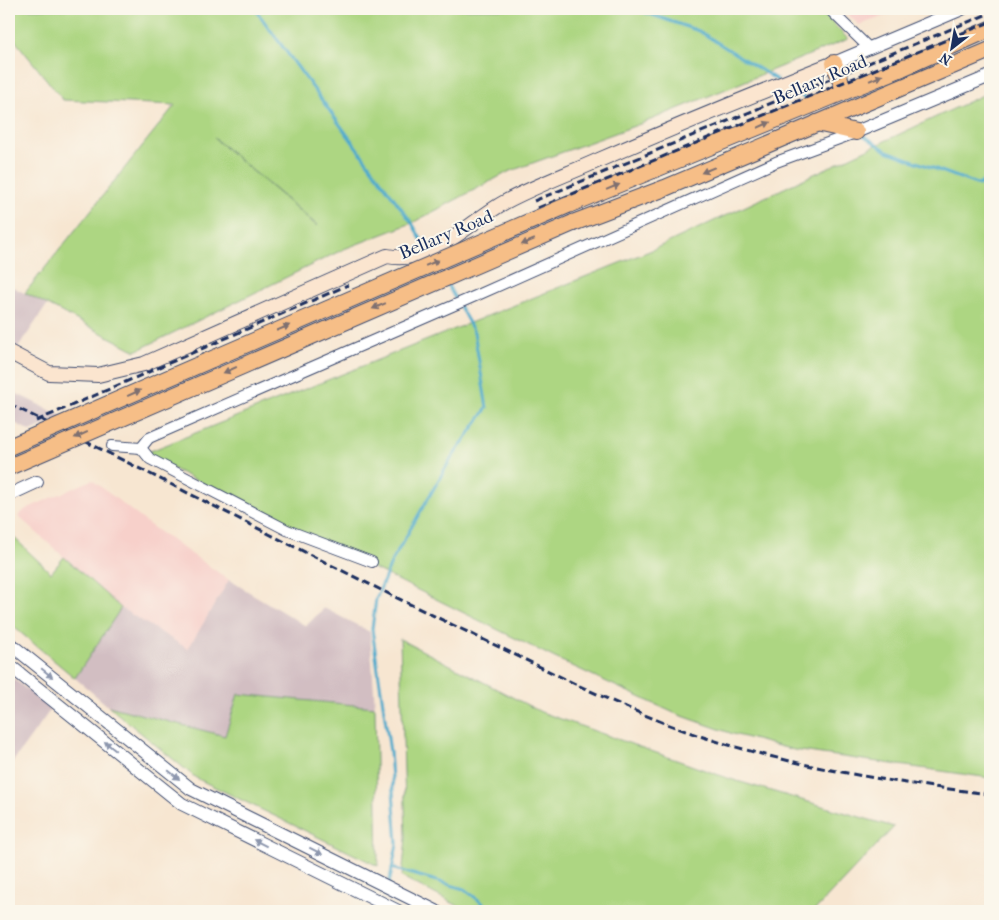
<svg xmlns="http://www.w3.org/2000/svg" width="999" height="920" font-family="'IM FELL French Canon',serif">
<style>
.built{fill:#f7d0ca}
.industrial{fill:#d2bec2}
.green{fill:#add682;stroke:#648270;fill-rule:evenodd}
.lines{fill:none;stroke-linecap:round;stroke-linejoin:round}
.stream{stroke:#4eaacc;stroke-width:3}
.minor-casing{stroke:#3c4a6f;stroke-width:12}
.tertiary-casing{stroke:#3c4a6f;stroke-width:14}
.secondary-casing{stroke:#3c4a6f;stroke-width:16}
.trunk-casing{stroke:#3c4a6f;stroke-width:18}
.minor{stroke:#fff;stroke-width:10}
.tertiary{stroke:#fff;stroke-width:12}
.secondary{stroke:#fbe5cf;stroke-width:14}
.trunk{stroke:#f6be87;stroke-width:16}
.rail{stroke:#1b2f5e;stroke-width:3;stroke-dasharray:8 4;stroke-linecap:butt}
.trunk-bridge-casing{stroke:#3c4a6f;stroke-width:18;stroke-linecap:butt}
.trunk-bridge{stroke:#f6be87;stroke-width:16}
.oneway{fill:#7e6f70}
.oneway2{fill:#8d97ae}
.labels{text-anchor:middle;dominant-baseline:central;stroke-width:4;stroke-linejoin:round;paint-order:stroke}
.street-label{font-size:18px;fill:#1b2f5e;stroke:#fbf7ec}
</style>
<rect width="100%" height="100%" fill="#fbf7ec"/>
<filter id="ink" filterUnits="userSpaceOnUse"><feTurbulence type="fractalNoise" baseFrequency=".02" numOctaves="2"/><feDisplacementMap in="SourceGraphic" scale="10" xChannelSelector="R" yChannelSelector="G"/><feConvolveMatrix kernelMatrix="1 2 1 2 8 2 1 2 1" color-interpolation-filters="sRGB"/></filter>
<filter id="wash" filterUnits="userSpaceOnUse"><feTurbulence type="fractalNoise" baseFrequency=".0096" numOctaves="4" result="noise"/><feDisplacementMap in="SourceGraphic" scale="20" xChannelSelector="R" yChannelSelector="G"/><feGaussianBlur stdDeviation="1.12" result="paint"/><feColorMatrix in="noise" values="0 0 0 0 0 0 0 0 0 0 0 0 0 0 0 0 0 1.4 0 .05"/><feComposite in="paint" operator="in"/></filter>
<g filter="url(#wash)">
<rect width="100%" height="100%" fill="#f7e6d1"/>
<!-- built -->
<g class="built">
<path d="M842,9H905L859,25Z"/>
<path d="M92,480L151,526L229,580L188,650L121,608L18,516L26,509Z"/>
</g>
<!-- industrial -->
<g class="industrial">
<path d="M9,285L47,305L18,348L9,343Z"/>
<path d="M9,390L64,417L30,431L9,420Z"/>
<path d="M229,580L306,626L324,608L370,632L375,707L239,694L225,736L108,706L75,678L121,608L188,649Z"/>
<path d="M9,675L51,709L9,767Z"/>
</g>
<!-- green -->
<g class="green">
<path d="M9,9H819L848,39L648,121L508,172L412,223L344,249L136,351L25,293L175,105L63,100L9,33ZM214,138L318,226H317Z"/>
<path d="M983,95L990,99V778L794,750L733,734L674,713L555,658L143,454L652,250Z"/>
<path d="M9,533L51,573L64,557L121,608L75,678L9,623Z"/>
<path d="M400,639L541,712L730,779L894,827L814,911H468L402,877L406,838Z"/>
<path d="M238,694L375,707L378,866L196,778L108,706L225,736Z"/>
</g>
<g class="lines">
<!-- stream -->
<g class="stream">
<path d="M255,9L412,223L426,248"/>
<path d="M635,9L699,31L777,80"/>
<path d="M786,86L808,100"/>
<path d="M860,133L887,151L979,185L990,176"/>
<path d="M392,868L464,889L493,911"/>
<path d="M389,884L397,844L390,752L372,629L376,599L392,561L449,462L487,408L474,332L447,284"/>
</g>
</g>
</g>
<g filter="url(#ink)">
<g class="lines">
<defs>
<g id="minor">
<path d="M829,9L868,47"/>
<path d="M112,446L141,448"/>
<path d="M372,562L287,530L150,459L141,448L149,438L181,424L480,294L776,162L855,133"/>
</g>
<g id="tertiary">
<path d="M834,63L962,9"/>
<path d="M856,132L990,76"/>
<path d="M9,495L37,482"/>
<path d="M9,643L191,789L436,911"/>
<path d="M9,665L182,804L398,911"/>
</g>
<path id="secondary" d="M9,352L49,373L98,375L144,364L387,256C434,265 468,222 505,202C535,186 568,174 599,160C677,126 755,94 834,63"/>
<g id="trunk">
<path d="M834,63L844,90"/>
<path d="M817,123L856,132"/>
<path d="M568,205L902,68L990,29"/>
<path d="M573,223L665,188L990,50"/>
</g>
</defs>
<!-- minor casing -->
<use href="#minor" class="minor-casing"/>
<!-- tertiary casing -->
<use href="#tertiary" class="tertiary-casing"/>
<!-- secondary casing -->
<use href="#secondary" class="secondary-casing"/>
<!-- trunk casing -->
<use href="#trunk" class="trunk-casing"/>
<!-- minor -->
<use href="#minor" class="minor"/>
<!-- tertiary -->
<use href="#tertiary" class="tertiary"/>
<!-- secondary -->
<use href="#secondary" class="secondary"/>
<!-- trunk -->
<use href="#trunk" class="trunk"/>
<!-- rail -->
<g class="rail">
<path d="M534,201L990,13"/>
<path d="M538,208L990,22"/>
<path d="M9,404C166,480 320,562 478,637C552,672 625,711 703,737C796,767 893,783 990,794"/>
<path d="M36,421L348,285"/>
<path d="M9,441L351,292"/>
</g>
<defs>
<g id="trunk-bridge">
<path d="M9,447L568,205"/>
<path d="M9,467L573,223"/>
</g>
</defs>
<!-- trunk-bridge casing -->
<use href="#trunk-bridge" class="trunk-bridge-casing"/>
<!-- trunk-bridge -->
<use href="#trunk-bridge" class="trunk-bridge"/>
</g>
<!-- one-way arrows -->
<defs><path id="oneway-solid" d="M-6-.8H1V-3.2L6.5 0L1 3.2V.8H-6Z" transform="scale(1.25)"/></defs>
<g class="oneway">
<use href="#oneway-solid" transform="translate(876 78) rotate(-22)"/>
<use href="#oneway-solid" transform="translate(764 125) rotate(-24)"/>
<use href="#oneway-solid" transform="translate(708 170) rotate(157)"/>
<use href="#oneway-solid" transform="translate(613 187) rotate(-22)"/>
<use href="#oneway-solid" transform="translate(528 242) rotate(157)"/>
<use href="#oneway-solid" transform="translate(432 263) rotate(-23)"/>
<use href="#oneway-solid" transform="translate(379 306) rotate(157)"/>
<use href="#oneway-solid" transform="translate(283 328) rotate(-23)"/>
<use href="#oneway-solid" transform="translate(230 370) rotate(156)"/>
<use href="#oneway-solid" transform="translate(134 393) rotate(-24)"/>
<use href="#oneway-solid" transform="translate(81 435) rotate(156)"/>
</g>
<g class="oneway2">
<use href="#oneway-solid" transform="translate(47 673) rotate(39)"/>
<use href="#oneway-solid" transform="translate(110 746) rotate(-141)"/>
<use href="#oneway-solid" transform="translate(174 775) rotate(39)"/>
<use href="#oneway-solid" transform="translate(260 843) rotate(-153)"/>
<use href="#oneway-solid" transform="translate(316 851) rotate(27)"/>
</g>
</g>
<g class="labels">
<!-- street labels -->
<g class="street-label">
<text transform="translate(820 80) rotate(-23)">Bellary Road</text>
<text transform="translate(446 235) rotate(-23)">Bellary Road</text>
</g>
</g>
<!-- margin -->
<rect width="999" height="920" fill="none" stroke="#fbf7ec" stroke-width="30"/>
<!-- north arrow -->
<g transform="translate(952 48) rotate(211)" stroke="#fbf7ec" stroke-width="4" paint-order="stroke">
<path d="M0-4L9 19L0 12L-9 19Z" fill="#1b2f5e"/>
<text y="-8" font-size="14" font-weight="bold" text-anchor="middle" fill="#1b2f5e">N</text>
</g>
</svg>
